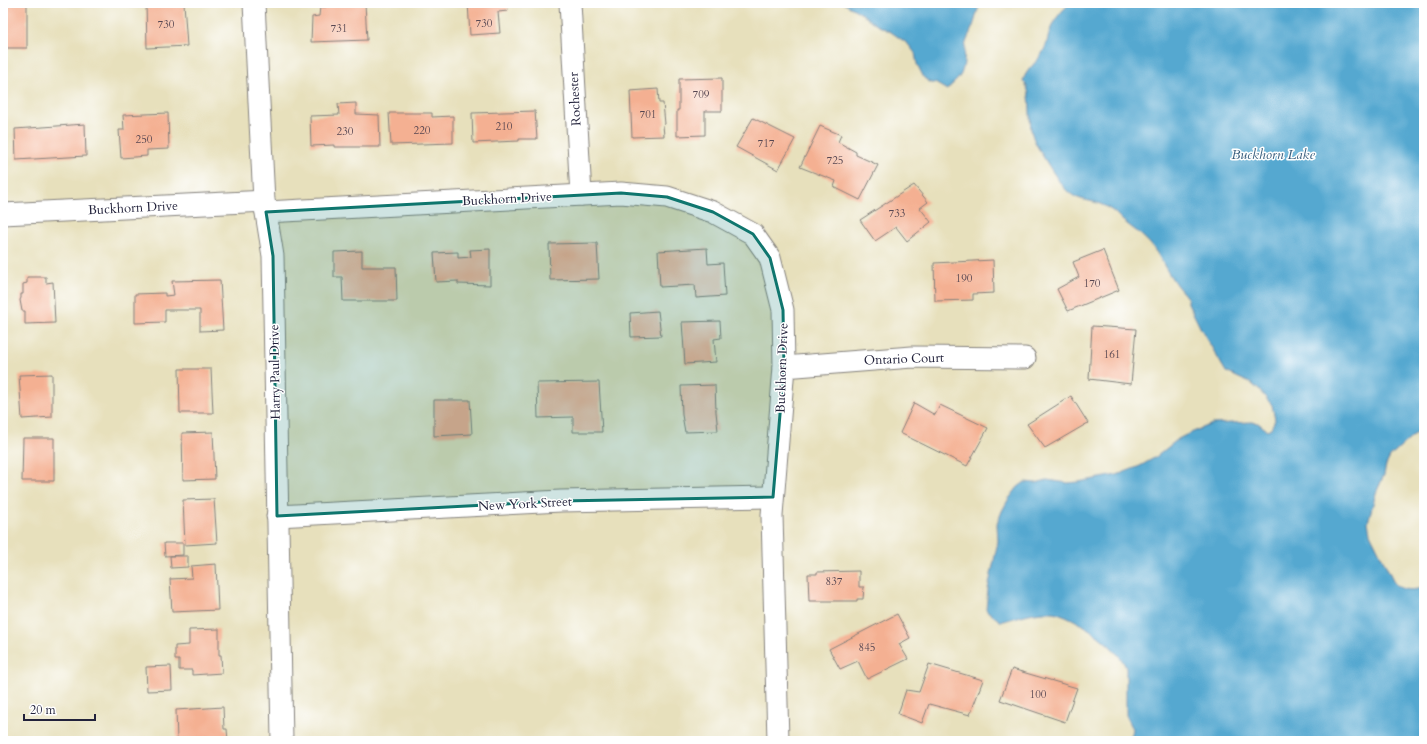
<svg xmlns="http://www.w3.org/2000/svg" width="1427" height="744" font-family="Cardo,serif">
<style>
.water{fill:#54a8d0;stroke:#3b6586}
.building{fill:#f4b092}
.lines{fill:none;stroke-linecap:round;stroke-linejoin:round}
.minor-casing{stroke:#84817c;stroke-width:23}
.minor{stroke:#fff;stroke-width:21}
.marked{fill:#0f766e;fill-opacity:0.2;stroke:#0f766e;stroke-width:3;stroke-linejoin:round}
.labels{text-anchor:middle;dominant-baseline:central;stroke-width:3;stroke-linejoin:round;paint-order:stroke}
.number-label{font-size:11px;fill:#564651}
.street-label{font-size:13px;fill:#22223b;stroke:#fff}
.water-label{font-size:14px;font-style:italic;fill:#385e7e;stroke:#fff}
</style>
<rect width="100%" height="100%" fill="#fff"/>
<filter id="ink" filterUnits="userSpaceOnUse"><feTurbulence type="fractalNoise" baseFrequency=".025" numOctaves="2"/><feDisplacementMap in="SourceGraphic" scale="8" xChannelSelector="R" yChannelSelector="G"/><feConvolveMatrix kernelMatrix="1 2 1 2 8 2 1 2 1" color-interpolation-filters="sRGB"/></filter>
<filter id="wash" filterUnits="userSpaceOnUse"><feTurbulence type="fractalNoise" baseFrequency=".012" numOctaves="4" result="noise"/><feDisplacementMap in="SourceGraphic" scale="16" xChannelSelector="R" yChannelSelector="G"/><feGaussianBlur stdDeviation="0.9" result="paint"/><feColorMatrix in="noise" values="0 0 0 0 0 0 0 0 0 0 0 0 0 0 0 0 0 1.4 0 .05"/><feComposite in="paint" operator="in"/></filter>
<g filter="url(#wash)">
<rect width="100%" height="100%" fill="#e7e0bc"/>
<!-- water -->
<g class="water">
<path d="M843,3H981C976,12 976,18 973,26C970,33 967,39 965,46C964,56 965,65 961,74C958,81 951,84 947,90L935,83H931L924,78L917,64L915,53L908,44L891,32L875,24L861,13Z"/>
<path d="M1070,3H1424V426L1390,457L1386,465L1384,475L1376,493L1368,522L1370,533L1395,584C1403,591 1414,591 1424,587V741H1130L1133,729L1126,715V668C1120,648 1073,614 1052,612C1035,611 1021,616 1004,621H1000L986,610L988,589L998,541L997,524L1002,511L1008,500L1018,487L1025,482L1036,483L1047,480L1068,483L1078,482L1117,475L1140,466L1156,457L1178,439L1186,435L1212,424L1251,422L1258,423L1267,430L1271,428L1275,420L1272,405L1259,390L1252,384L1226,372L1201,329L1188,303V299C1183,292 1177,287 1173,280C1165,269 1160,256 1152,246C1144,236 1132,228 1122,220C1118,216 1114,211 1108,208C1089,196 1078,206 1061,184C1054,174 1034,144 1032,134C1028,120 1033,89 1023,81C1026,69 1037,63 1043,52C1047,45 1048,36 1051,28C1055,18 1063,10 1070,3Z"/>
</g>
<g id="blocks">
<!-- building -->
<g class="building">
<rect x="3" y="3" width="24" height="45"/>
<path d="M146,3H184L187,46L147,48Z"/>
<path d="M325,3H365L367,40L311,42L312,17L319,16L320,7H326Z"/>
<path d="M468,3H507L508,11L498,12L500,33L470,35Z"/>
<path d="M722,78V111H705V135L677,136V110H679V79Z"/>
<path d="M658,89L659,103H663L665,124L663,125L664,136L632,137L630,91Z"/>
<path d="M356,103V114L379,115L380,147H334V145L311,146L310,116L339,115L338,104Z"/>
<path d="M535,111L537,139H519V141L473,143L472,113Z"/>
<path d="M168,113L169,149L147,150V156L121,158L119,130H124L123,115Z"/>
<path d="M389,113H432V117L453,116V143L391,145Z"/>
<path d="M753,118L795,139L778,170L736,147Z"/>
<path d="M85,124L86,156L16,160L15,129Z"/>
<path d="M820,126L841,135L838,142L856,152V155L878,165L860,200L834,187L836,181L800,167Z"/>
<path d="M914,185L928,202L920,208L931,222L907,241L896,227L875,241L860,220Z"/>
<path d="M597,243L599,279L550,280L549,244Z"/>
<path d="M707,248L708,264L723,263L725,296L696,298L695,285L660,287L658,251Z"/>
<path d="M490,249V285L458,284V281L436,282L434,253L458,252V258L471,257L470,250Z"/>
<path d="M1103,250L1119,290L1068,311L1057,289L1079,277L1073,262Z"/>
<path d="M362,251V267H396L397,301H343L342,277H334V252Z"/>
<path d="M993,260L994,293L973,294V300L935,301L934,263Z"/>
<path d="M27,277H46V283L53,282L55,323L25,324V311H22L20,300L21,298V294H23V284L27,283Z"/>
<path d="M220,280L223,330L200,331V310H165V322L135,323V294L165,293V296L174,295L172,281Z"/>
<path d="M658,311L661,336L631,337L630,313Z"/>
<path d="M720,321L721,338L714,339L716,362L685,364L682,322Z"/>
<path d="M1092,326L1136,329L1131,384L1089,379Z"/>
<path d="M179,369H211L213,413H180Z"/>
<path d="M52,374V417L22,419L19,375Z"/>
<path d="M599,382L602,432H573V417L538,418L537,383Z"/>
<path d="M715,385L716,412L718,431L685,432L682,415L681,386Z"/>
<path d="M1071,396L1088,423L1045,448L1027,424Z"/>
<path d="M434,400H470L472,434L434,436Z"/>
<path d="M914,403L935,415L940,405L988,428L967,466L900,433Z"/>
<path d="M213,432L215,479L183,480L182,433Z"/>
<path d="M23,438H54V481H22Z"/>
<path d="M214,499L217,543L185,545L183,500Z"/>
<path d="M164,543H183V555L165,556Z"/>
<path d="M170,556H188V567L171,568Z"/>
<path d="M216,564L218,610L172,612L170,579L192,578L191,566Z"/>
<path d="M859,571V587H864L863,599H857V601H809L808,574H817V572Z"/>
<path d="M897,614L910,638L899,644L908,659L867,679L858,661L840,669L829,649Z"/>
<path d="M219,629V655H221L222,673L192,675V670H179V660H175V646L189,645V630Z"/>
<path d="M929,664L983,680L970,715L929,704L922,723L898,714L906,690L919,692Z"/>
<path d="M171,666L172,690L147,691L146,667Z"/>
<path d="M1012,669L1077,688L1065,722L1000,700Z"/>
<path d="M223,707L224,729H227L228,741H177L176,710Z"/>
</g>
</g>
</g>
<g filter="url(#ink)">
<use href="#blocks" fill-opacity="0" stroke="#84817c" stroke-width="1"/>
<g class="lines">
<defs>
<g id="minor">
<path d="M254,3L264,201L273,256L282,741"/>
<path d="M570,3L581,195"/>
<path d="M266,212L621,193L667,197L713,212L753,234L770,258L783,310L784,367L772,515L778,741"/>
<path d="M3,214L264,201"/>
<path d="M784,367L912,357L1025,358"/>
<path d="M277,516L561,501L773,497"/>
</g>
</defs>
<!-- minor casing -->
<use href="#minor" class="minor-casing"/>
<!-- minor -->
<use href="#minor" class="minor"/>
</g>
</g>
<!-- marked area -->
<path class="marked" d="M621,193L667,197L713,212L753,234L770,258L783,310L784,367L773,497L561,501L277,516L273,256L266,212Z"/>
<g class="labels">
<!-- number labels -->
<g class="number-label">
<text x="484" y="23">730</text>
<text x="166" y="24">730</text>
<text x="339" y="28">731</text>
<text x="701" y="94">709</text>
<text x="648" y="114">701</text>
<text x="504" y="126">210</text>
<text x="422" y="130">220</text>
<text x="345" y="131">230</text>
<text x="144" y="139">250</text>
<text x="766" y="143">717</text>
<text x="835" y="160">725</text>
<text x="897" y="213">733</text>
<text x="964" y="278">190</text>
<text x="1092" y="283">170</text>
<text x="1112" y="354">161</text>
<text x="834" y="581">837</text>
<text x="867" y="647">845</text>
<text x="1038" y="694">100</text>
</g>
<!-- street labels -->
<g class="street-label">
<text transform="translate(575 99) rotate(-93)">Rochester</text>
<text transform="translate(507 199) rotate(-3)">Buckhorn Drive</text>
<text transform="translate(133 208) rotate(-3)">Buckhorn Drive</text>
<text transform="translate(904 359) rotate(-2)">Ontario Court</text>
<text transform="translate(782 368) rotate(-88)">Buckhorn Drive</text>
<text transform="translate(275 372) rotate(-91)">Harry Paul Drive</text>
<text transform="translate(525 504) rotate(-3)">New York Street</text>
</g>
<!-- water labels -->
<g class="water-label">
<text x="1273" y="154">Buckhorn Lake</text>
</g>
</g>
<!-- margin -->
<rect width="1427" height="744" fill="none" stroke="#fff" stroke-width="16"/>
<!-- scale -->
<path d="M24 714v6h71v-6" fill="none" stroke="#22223b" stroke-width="2"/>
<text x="30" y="714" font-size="12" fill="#22223b" stroke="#ffffff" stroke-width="3" paint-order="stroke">20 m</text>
</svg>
